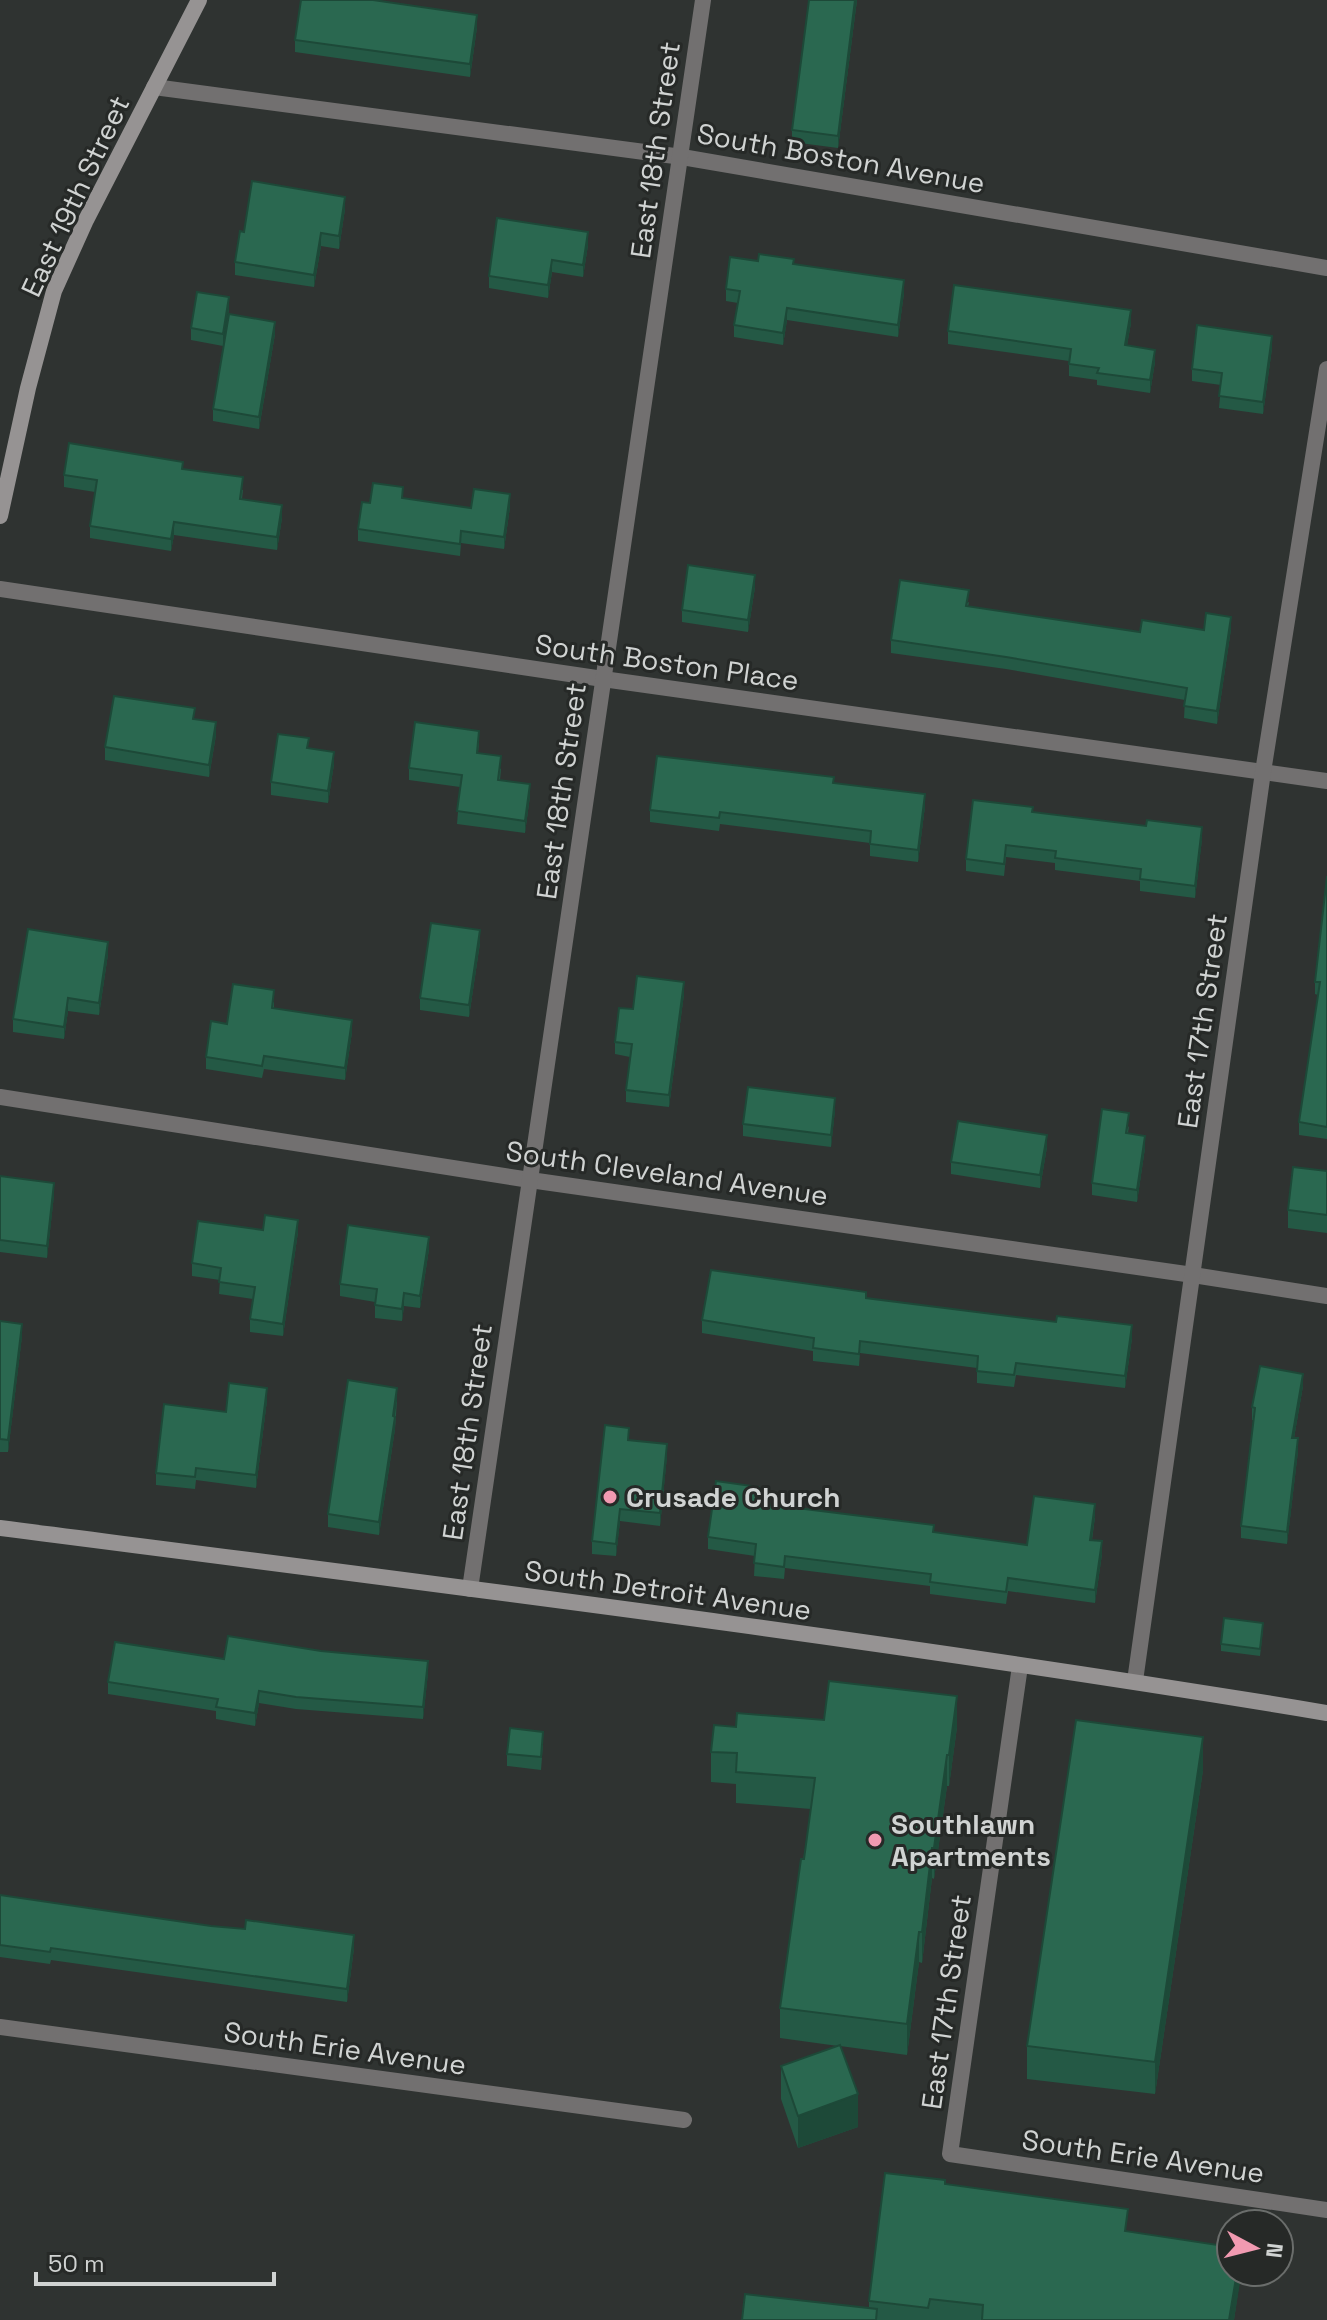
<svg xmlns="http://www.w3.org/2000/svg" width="1327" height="2320" font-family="'Space Grotesk',sans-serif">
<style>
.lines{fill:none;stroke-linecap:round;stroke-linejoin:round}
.street{stroke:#727070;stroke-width:16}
.secondary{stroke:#969393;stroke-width:16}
.wall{fill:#245945}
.shaded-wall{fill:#1d4938}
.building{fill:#2a6850;stroke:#1d4938;stroke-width:2}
.poi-dot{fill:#f19ab1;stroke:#262927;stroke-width:3}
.labels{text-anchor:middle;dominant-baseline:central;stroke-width:6;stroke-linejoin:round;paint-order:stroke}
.street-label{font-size:28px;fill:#d0d3d2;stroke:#262927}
.poi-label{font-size:28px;font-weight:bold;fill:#d0d3d2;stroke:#262927;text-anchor:start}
</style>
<rect width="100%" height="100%" fill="#2f3331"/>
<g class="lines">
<!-- street -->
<g class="street">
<path d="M154,87L682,157L1327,268"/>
<path d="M0,589L603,679L1327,781"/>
<path d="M0,1097L530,1180L1193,1275L1327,1296"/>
<path d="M470,1589L703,0"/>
<path d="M1020,1666L950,2154L1327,2210"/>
<path d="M1135,1681L1263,772L1327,369"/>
<path d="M0,2027L684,2120"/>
</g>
<!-- secondary -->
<g class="secondary">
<path d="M0,516L28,388L54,291L86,220L199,0"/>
<path d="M0,1528C443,1585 887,1640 1327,1713"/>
</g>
</g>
<!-- wall -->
<g class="wall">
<path d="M809,0H857L838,148L792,142V130Z"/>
<path d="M477,27L470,77L295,52V40Z"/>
<path d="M345,209L339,249L321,246L314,287L235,275V262L244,232Z"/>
<path d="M588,245L583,277L552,272L548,298L489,288V276Z"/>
<path d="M758,261L794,264L904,293L898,337L787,320L783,345L734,337V325L738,303L726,301V289Z"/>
<path d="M229,309L223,346L191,340V328Z"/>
<path d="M1131,323L1127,345L1155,362L1150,393L1097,385V380L1069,376V361L948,344V331Z"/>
<path d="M275,334L259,429L213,421V409Z"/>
<path d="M1272,348L1263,414L1219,408L1221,385L1192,381V369Z"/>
<path d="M183,469L243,490L242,499L282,518L277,550L174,535L171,551L90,538V526L95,492L64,487V475Z"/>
<path d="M403,498L471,508L510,507L504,549L461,543L460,556L358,541V529L370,503Z"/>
<path d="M755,587L748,632L682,622V610Z"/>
<path d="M969,602L968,607L1140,632L1231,629L1217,724L1184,718L1185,700L1006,669L891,653V640Z"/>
<path d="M195,719L216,735L209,777L105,760V747Z"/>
<path d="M479,743L478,753L501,769L500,780L530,796L525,833L457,824L460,787L409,780V768Z"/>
<path d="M334,764L328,803L271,795V782Z"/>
<path d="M834,783L925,806L918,862L870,856V843L720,824L719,831L650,822V810Z"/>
<path d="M1033,812L1202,839L1195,898L1140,891V881L1055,870V863L1006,857L1004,876L966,871V859Z"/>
<path d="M1327,876V1139L1299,1135V1122L1318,995L1315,994V982Z"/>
<path d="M480,943L469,1017L420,1010V998Z"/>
<path d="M108,954L99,1015L68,1011L64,1039L13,1032V1019Z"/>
<path d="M684,994L669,1107L626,1102V1090L630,1057L615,1054V1042L633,1009Z"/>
<path d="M274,1002V1008L352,1032L345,1080L264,1069L262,1078L206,1069V1057L227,1024Z"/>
<path d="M835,1110L831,1147L743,1136V1124Z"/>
<path d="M1129,1126L1128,1133L1145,1148L1137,1202L1092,1195V1183Z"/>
<path d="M1047,1147L1040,1188L951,1174V1162Z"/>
<path d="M1327,1171V1233L1288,1228V1210Z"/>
<path d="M0,1176L54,1195L47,1258L0,1252Z"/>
<path d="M263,1230L298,1232L283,1336L250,1332V1319L253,1299L219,1294L220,1280L192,1276V1263Z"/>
<path d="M429,1249L420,1308L404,1306L402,1321L375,1318V1302L340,1296V1284Z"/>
<path d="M866,1298L1132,1338L1125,1388L1016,1375L1014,1387L977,1383V1368L860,1353L859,1366L813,1361V1351L702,1333V1320Z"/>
<path d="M0,1321L22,1336L8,1452H0Z"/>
<path d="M1303,1386L1294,1438L1298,1451L1287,1544L1241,1538V1526L1254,1420H1252V1407Z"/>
<path d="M267,1400L256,1488L196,1480L195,1489L156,1485V1473L226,1412Z"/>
<path d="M397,1400L395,1429L379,1535L328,1527V1514Z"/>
<path d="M629,1440L667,1456L660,1526L620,1521L616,1556L592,1554V1541Z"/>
<path d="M759,1499L758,1503L934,1532L1027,1545L1095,1517L1092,1540L1102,1554L1095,1603L1008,1591L1006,1604L930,1594V1586L785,1568L784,1579L754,1576L755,1556L708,1549V1537Z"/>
<path d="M1263,1629L1260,1656L1221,1651V1644Z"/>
<path d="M224,1659L428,1673L423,1719L296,1709L259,1703L255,1726L216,1719V1711L108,1694V1682Z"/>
<path d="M824,1720L957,1727L949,1786H947L934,1879L932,1878L922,1963L919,1962L907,2055L840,2046L858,2127L798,2148L781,2099V2066L838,2046L780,2038V2008L811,1809L736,1803V1784L711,1782V1752L736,1727Z"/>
<path d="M543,1744L541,1770L507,1766V1754Z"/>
<path d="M1203,1770L1155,2094L1027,2079V2046Z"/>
<path d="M0,1895L354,1948L347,2002L51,1960L50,1964L0,1957Z"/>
<path d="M945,2184L1128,2232L1241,2272L1234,2320H742L869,2308V2301Z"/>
</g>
<!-- shaded-wall -->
<g class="shaded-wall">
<path d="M855,0H857L838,148V136Z"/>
<path d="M477,15V27L470,77V64Z"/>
<path d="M345,197V209L339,249V236Z"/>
<path d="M588,232V245L583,277V265Z"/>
<path d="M321,233V246L314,287V275Z"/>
<path d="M552,260V272L548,298V285Z"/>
<path d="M904,280V293L898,337V325Z"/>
<path d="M229,297V309L223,346V334Z"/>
<path d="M787,308V320L783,345V333Z"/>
<path d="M1131,310V323L1125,357V345Z"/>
<path d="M275,322V334L259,429V417Z"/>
<path d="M1272,336V348L1263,414V402Z"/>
<path d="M1155,350V362L1150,393V380Z"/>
<path d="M510,494V507L504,549V537Z"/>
<path d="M282,505V518L277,550V537Z"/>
<path d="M174,522V535L171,551V539Z"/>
<path d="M755,575V587L748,632V620Z"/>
<path d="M1231,617V629L1217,724V711Z"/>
<path d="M216,722V735L209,777V765Z"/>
<path d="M334,752V764L328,803V791Z"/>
<path d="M530,784V796L525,833V821Z"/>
<path d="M925,794V806L918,862V850Z"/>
<path d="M1202,827V839L1195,898V886Z"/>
<path d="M480,930V943L469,1017V1005Z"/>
<path d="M108,942V954L99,1015V1003Z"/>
<path d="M684,982V994L669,1107V1095Z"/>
<path d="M68,998V1011L64,1039V1027Z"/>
<path d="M352,1020V1032L345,1080V1068Z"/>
<path d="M835,1098V1110L831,1147V1135Z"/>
<path d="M1047,1135V1147L1040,1188V1175Z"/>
<path d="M1145,1136V1148L1137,1202V1190Z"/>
<path d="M54,1183V1195L47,1258V1246Z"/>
<path d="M298,1220V1232L283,1336V1324Z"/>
<path d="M429,1237V1249L420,1308V1296Z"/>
<path d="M404,1293V1306L402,1321V1309Z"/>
<path d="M22,1324V1336L8,1452V1440Z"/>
<path d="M1132,1325V1338L1125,1388V1376Z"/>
<path d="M1303,1374V1386L1292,1450V1438Z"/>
<path d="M267,1388V1400L256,1488V1475Z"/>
<path d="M397,1388V1400L393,1429V1416Z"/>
<path d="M395,1417V1429L379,1535V1522Z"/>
<path d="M1298,1438V1451L1287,1544V1532Z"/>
<path d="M667,1444V1456L660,1526V1513Z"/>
<path d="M1095,1504V1517L1090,1552V1540Z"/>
<path d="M620,1509V1521L616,1556V1544Z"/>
<path d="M1102,1541V1554L1095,1603V1590Z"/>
<path d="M428,1661V1673L423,1719V1707Z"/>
<path d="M259,1691V1703L255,1726V1713Z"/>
<path d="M957,1696V1727L949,1786V1755Z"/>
<path d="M1203,1737V1770L1155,2094V2062Z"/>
<path d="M947,1755V1786L934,1879V1848Z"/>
<path d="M932,1848V1878L922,1963V1932Z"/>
<path d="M919,1932V1962L907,2055V2024Z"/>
<path d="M354,1935V1948L347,2002V1989Z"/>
<path d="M858,2094V2127L798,2148V2116Z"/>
<path d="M1237,2272H1241V2276L1234,2320H1229Z"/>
</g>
<!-- building -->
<g class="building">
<path d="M301,0H373L477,15L470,64L295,40Z"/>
<path d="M809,0H855L838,136L792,130Z"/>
<path d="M252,181L345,197L339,236L321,233L314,275L235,262L240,231L244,232Z"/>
<path d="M497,218L588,232L583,265L552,260L548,285L489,276Z"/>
<path d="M759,254L794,259L793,264L904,280L898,325L787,308L783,333L734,325L740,291L726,289L730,257L758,261Z"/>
<path d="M954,285L1131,310L1125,345L1155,350L1150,380L1097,373L1099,368L1069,364L1071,349L948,331Z"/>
<path d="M197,292L229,297L223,334L191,328Z"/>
<path d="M229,314L275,322L259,417L213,409Z"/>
<path d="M1197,325L1272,336L1263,402L1219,396L1222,373L1192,369Z"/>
<path d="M69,443L183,462L182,469L243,477L240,499L282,505L277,537L174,522L171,539L90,526L97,480L64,475Z"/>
<path d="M373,483L403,487L402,498L471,508L474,489L510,494L504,537L461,531L460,544L358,529L362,502L370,503Z"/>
<path d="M688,565L755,575L748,620L682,610Z"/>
<path d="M900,580L969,590L966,606L1140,632L1142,620L1204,630L1206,613L1231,617L1217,711L1184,706L1187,688L1006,657L891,640Z"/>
<path d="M114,696L195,708L193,719L216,722L209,765L105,747Z"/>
<path d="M415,722L479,731L477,753L501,756L498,780L530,784L525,821L457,811L462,775L409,768Z"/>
<path d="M278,734L309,738L307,748L334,752L328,791L271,782Z"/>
<path d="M657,756L834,777L833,783L925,794L918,850L870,844L871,831L720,812L719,818L650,810Z"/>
<path d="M973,800L1033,807L1032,812L1146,826L1147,820L1202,827L1195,886L1140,879L1141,869L1055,858L1056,851L1006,845L1004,864L966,859Z"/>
<path d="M1327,876V1127L1299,1122L1320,982H1315Z"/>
<path d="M431,923L480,930L469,1005L420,998Z"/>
<path d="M28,929L108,942L99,1003L68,998L64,1027L13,1019Z"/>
<path d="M637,976L684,982L669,1095L626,1090L632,1044L615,1042L619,1008L633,1009Z"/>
<path d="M233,984L274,990L272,1008L352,1020L345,1068L264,1056L262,1066L206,1057L211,1021L227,1024Z"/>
<path d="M748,1087L835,1098L831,1135L743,1124Z"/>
<path d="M1102,1109L1129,1113L1126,1133L1145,1136L1137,1190L1092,1183Z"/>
<path d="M958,1121L1047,1135L1040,1175L951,1162Z"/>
<path d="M1293,1167L1327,1171V1215L1288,1210Z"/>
<path d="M0,1176L54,1183L47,1246L0,1240Z"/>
<path d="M265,1215L298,1220L283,1324L250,1319L255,1287L219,1282L221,1268L192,1263L198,1221L263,1230Z"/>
<path d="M348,1225L429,1237L420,1296L404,1293L402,1309L375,1305L377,1289L340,1284Z"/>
<path d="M711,1270L866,1292V1298L1056,1322L1057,1316L1132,1325L1125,1376L1016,1363L1014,1375L977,1371L978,1356L860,1341L859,1354L813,1348L814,1338L702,1320Z"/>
<path d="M0,1321L22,1324L8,1440L0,1439Z"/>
<path d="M1260,1366L1303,1374L1292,1438H1298L1287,1532L1241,1526L1255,1408L1252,1407Z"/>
<path d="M348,1380L397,1388L393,1416L395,1417L379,1522L328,1514Z"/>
<path d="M229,1383L267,1388L256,1475L196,1468L195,1477L156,1473L164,1404L226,1412Z"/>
<path d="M605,1425L629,1428L628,1440L667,1444L660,1513L620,1509L616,1544L592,1541Z"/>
<path d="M716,1481L759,1487L757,1503L934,1525L933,1532L1027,1545L1034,1496L1095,1504L1090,1540L1102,1541L1095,1590L1008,1578L1006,1592L930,1582L931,1574L785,1556L784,1567L754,1563L756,1544L708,1537Z"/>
<path d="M1224,1618L1263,1623L1260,1649L1221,1644Z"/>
<path d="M228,1636L321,1651L428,1661L423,1707L296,1697L259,1691L255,1713L216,1707L218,1699L108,1682L115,1642L224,1659Z"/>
<path d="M829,1681L957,1696L949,1755H947L934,1848H932L922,1932H919L907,2024L780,2008L801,1859H804L815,1778L736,1772L737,1753L711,1752L714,1725L736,1727L737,1713L824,1720Z"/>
<path d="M1076,1720L1203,1737L1155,2062L1027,2046Z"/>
<path d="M510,1728L543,1732L541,1757L507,1754Z"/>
<path d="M0,1895L211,1926L245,1929L246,1920L354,1935L347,1989L51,1948L50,1952L0,1945Z"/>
<path d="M840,2045L858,2094L798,2116L781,2066Z"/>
<path d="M885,2173L945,2180V2184L1128,2209L1125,2231L1231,2247V2272H1237L1229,2320H982L983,2305L930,2299L928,2308L869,2301Z"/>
<path d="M745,2294L877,2309L876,2320H742Z"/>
</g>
<!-- markers -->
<g class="poi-dot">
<circle cx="610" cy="1497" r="8"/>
<circle cx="875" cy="1840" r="8"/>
</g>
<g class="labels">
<!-- street labels -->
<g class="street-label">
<text transform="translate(655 150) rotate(-82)">East 18th Street</text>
<text transform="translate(841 158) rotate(10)">South Boston Avenue</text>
<text transform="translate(75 196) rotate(-65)">East 19th Street</text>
<text transform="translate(667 662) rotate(8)">South Boston Place</text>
<text transform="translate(561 791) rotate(-82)">East 18th Street</text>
<text transform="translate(1202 1021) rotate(-82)">East 17th Street</text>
<text transform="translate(667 1173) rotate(8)">South Cleveland Avenue</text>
<text transform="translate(467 1432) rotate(-82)">East 18th Street</text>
<text transform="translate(668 1590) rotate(8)">South Detroit Avenue</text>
<text transform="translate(946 2002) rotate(-82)">East 17th Street</text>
<text transform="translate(345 2048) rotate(8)">South Erie Avenue</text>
<text transform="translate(1143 2156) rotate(8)">South Erie Avenue</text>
</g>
<!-- poi labels -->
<g class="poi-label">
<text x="626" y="1497">Crusade Church</text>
<text x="891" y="1824">Southlawn<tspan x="891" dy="32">Apartments</tspan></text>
</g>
</g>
<!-- north arrow -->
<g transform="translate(1255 2248) rotate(97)"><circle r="38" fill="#262927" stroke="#6a6d6b" stroke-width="2"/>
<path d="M0-6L14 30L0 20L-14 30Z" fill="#f19ab1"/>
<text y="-12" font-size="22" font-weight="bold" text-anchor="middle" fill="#d0d3d2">N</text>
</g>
<!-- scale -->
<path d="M36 2272v12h238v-12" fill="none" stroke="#d0d3d2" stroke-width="4"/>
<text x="48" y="2272" font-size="24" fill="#d0d3d2" stroke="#262927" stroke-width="6" paint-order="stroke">50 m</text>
</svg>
